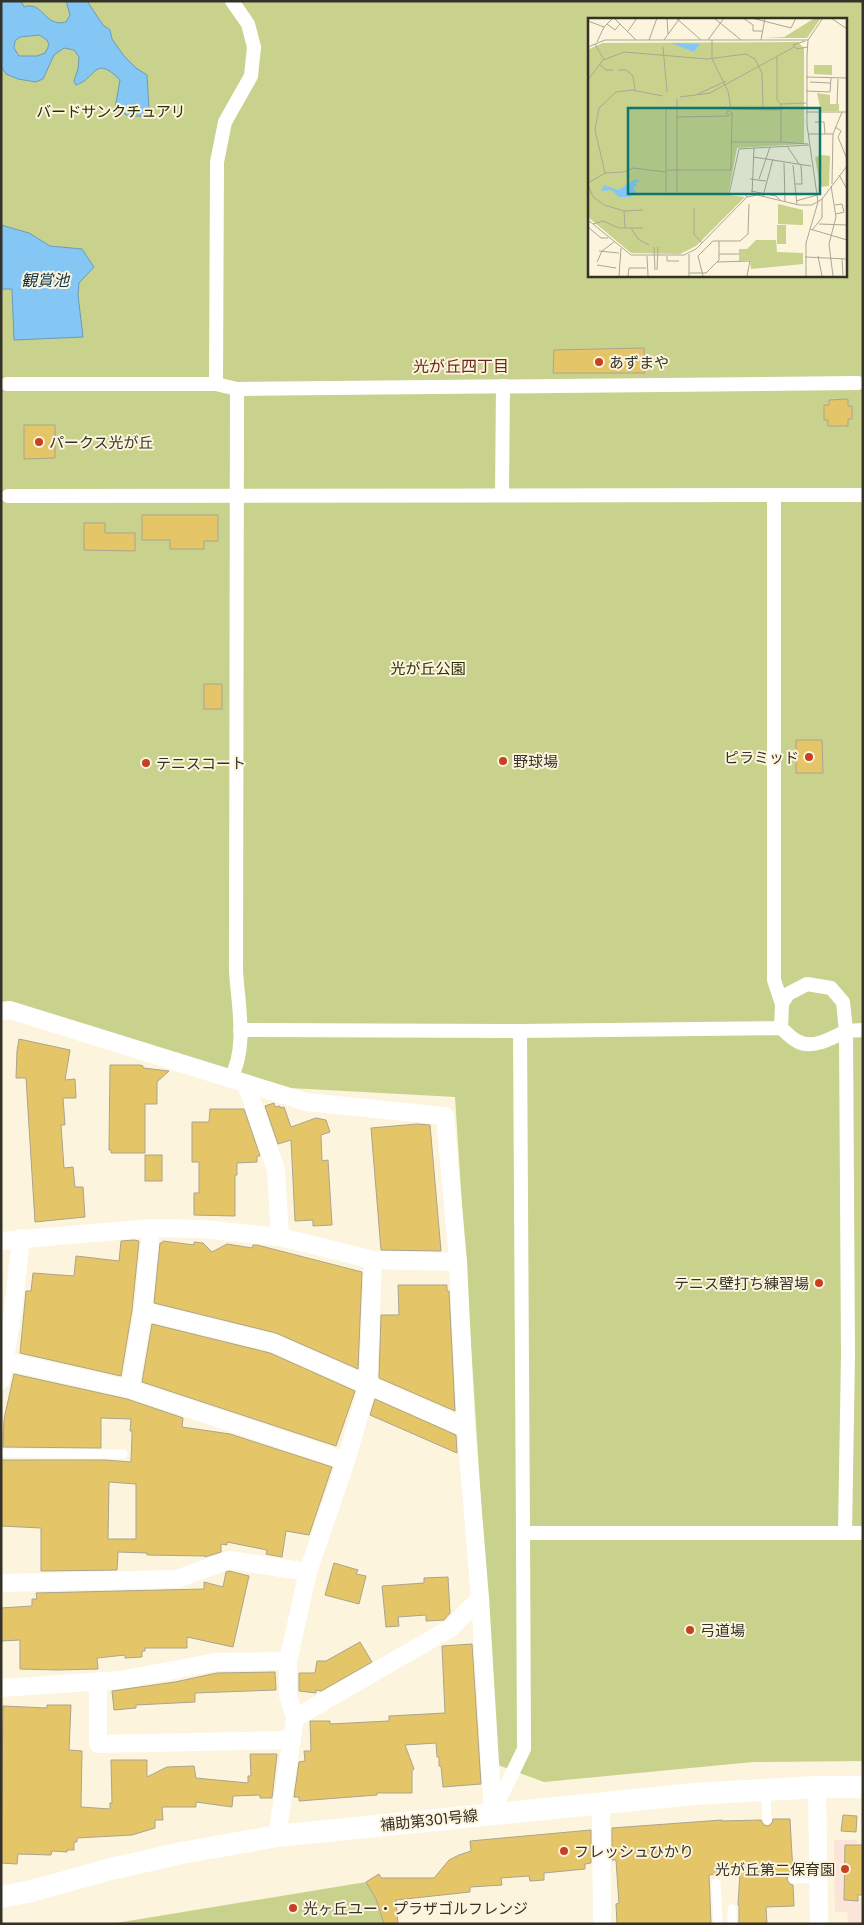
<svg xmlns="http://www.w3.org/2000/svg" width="864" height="1925" font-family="Poppins,'Noto Sans JP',sans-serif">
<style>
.education{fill:#fbe5d8}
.green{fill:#c9d28c;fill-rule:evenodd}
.water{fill:#84c7f5;stroke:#6c9ab8;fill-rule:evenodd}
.building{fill:#e4c668;stroke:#aba48d;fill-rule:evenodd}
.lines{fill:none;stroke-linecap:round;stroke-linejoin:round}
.service{stroke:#fff;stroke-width:9}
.pedestrian{stroke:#fff;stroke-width:14}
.minor{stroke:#fff;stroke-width:18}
.tertiary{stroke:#fff;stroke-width:22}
.poi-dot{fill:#c93f21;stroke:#fcf4dc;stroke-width:2}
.labels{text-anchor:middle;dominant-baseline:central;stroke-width:4;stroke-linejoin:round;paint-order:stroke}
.park-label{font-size:15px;fill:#2a2d04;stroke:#fcf4dc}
.poi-label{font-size:15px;fill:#343128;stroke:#fcf4dc;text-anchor:start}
.street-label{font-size:15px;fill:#343128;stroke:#fcf4dc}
.water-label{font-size:16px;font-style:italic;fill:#0d334b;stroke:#fcf4dc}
.neighbourhood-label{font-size:16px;fill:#6b2719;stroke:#fcf4dc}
.inset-road{fill:none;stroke:#aca694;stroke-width:1}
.view{fill:#0f766e;fill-opacity:0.15;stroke:#0f766e;stroke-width:2.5}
.inset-edge{fill:none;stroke:#343128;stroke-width:2.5}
</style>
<rect width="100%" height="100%" fill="#fcf4dc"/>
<!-- education -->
<path class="education" d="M834,1840H857V1898H863V1924H848L847,1912H835Z"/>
<!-- green -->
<g class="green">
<path d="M1,1H863V1761L753,1762L544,1782L498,1765L455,1097L290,1088L1,1004ZM589,19H845V275H589Z"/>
<path d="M366,1882L376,1899L384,1924H110Z"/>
</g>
<!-- water -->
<g class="water">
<path d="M1,1H21L24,7C43,0 44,28 66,22L70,15L66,1H87L103,25L110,30L112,39L124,56L136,68L147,75L149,110L145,116H128L115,108L120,80C94,54 97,78 76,85L74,81L78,69L79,57L74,50L64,48L54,55L43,79L36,82L18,79L6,74L1,66ZM39,35L47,40L49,45L45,53L37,56H19L14,48L15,41L20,37Z"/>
<path d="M1,225L29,233L50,246L82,249L94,267L79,283L78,295L83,337L14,340L12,289H1Z"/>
</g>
<!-- building -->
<g class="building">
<path d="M644,348L645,373H553L554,350Z"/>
<path d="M848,399V406H852V419H848V426H828V420H824V405H829V400Z"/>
<path d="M24,425H55V458L24,459Z"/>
<path d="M142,515H218V541H204V549H170V540H142Z"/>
<path d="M84,523H105V533H135V551L84,550Z"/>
<rect x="204" y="684" width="18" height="25"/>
<path d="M796,740H822L823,773H796Z"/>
<path d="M19,1039L70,1050L65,1080L75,1079L76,1098H63L65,1125H61L64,1168L73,1167L75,1187H83L85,1217L35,1222L26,1078H16L17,1051Z"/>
<path d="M110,1065H140L143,1066V1068L169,1071L157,1082V1104H145V1153H111V1150H109Z"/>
<path d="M274,1103L275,1107L280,1106V1108L284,1107L291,1127L316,1118L326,1120L330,1132L321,1135L322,1161L328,1160L332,1225L313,1226V1220L295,1221L291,1140L278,1144L265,1106Z"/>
<path d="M210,1109H244L260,1156H257V1162L237,1163V1175H235V1216L194,1215V1193H199V1162H192V1122H209Z"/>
<path d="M417,1124L430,1125L441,1251L381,1250L371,1128Z"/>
<rect x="145" y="1155" width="17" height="26"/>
<path d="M134,1240L139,1241L132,1310L121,1376L20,1353L26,1291H31L33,1273L74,1276L76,1256L119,1261L121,1241Z"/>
<path d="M163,1241L194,1245V1242L203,1243L212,1252L227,1244L252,1248L253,1245H257L362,1272L358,1369L276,1333L154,1303L160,1243H162Z"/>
<path d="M398,1285H447V1291H449L455,1411L379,1378L381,1315H399Z"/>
<path d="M152,1324L270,1353L355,1391L336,1446L142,1382Z"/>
<path d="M14,1374L127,1399L183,1418L182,1427L230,1434L332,1467L309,1535L286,1531L282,1557L266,1554L267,1550L227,1542V1545L221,1544V1552L205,1557V1556L147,1555V1553L118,1552L117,1570L41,1571V1528L1,1526V1460H105L131,1462L132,1435V1431H130L131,1419L101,1418V1448L3,1447L4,1419ZM109,1482L136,1484V1539H108Z"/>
<path d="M375,1399L456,1435L457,1453L370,1415Z"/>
<path d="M334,1563L358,1570L356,1574L366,1576L359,1604L325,1595Z"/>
<path d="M229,1571L249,1576L233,1647L187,1637V1648H145V1651H142V1657L125,1658V1655L97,1658L98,1669L57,1670L20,1669V1640L1,1641V1608L32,1606V1599H37L36,1593L204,1589V1582L223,1587L226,1572Z"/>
<path d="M448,1577L450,1613L444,1620L426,1621V1615L398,1617L399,1626L386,1627L382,1586L424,1583V1578Z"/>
<path d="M360,1642L372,1662L321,1691L316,1690V1693L299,1691V1673H315L317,1661H326Z"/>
<path d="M472,1644L481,1784L443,1787L441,1766H439V1757H437L436,1743L405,1745L414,1769L412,1771V1793H377V1795L299,1801V1797H294L299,1762L305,1761L304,1751H311L310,1721H330V1724L389,1721V1716L445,1713L442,1646Z"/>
<path d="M275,1672L276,1690L195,1693V1702L136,1705V1708L114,1710L112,1691L175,1682L217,1673Z"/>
<path d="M47,1705H71L69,1750L82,1751L81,1807L110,1809V1803H112L111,1760H147V1777L167,1767L194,1766L196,1778L248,1783V1776H251L250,1754H277L272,1798H260V1795L233,1796L232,1807L196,1802V1807H162L163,1820H155V1828L132,1835L77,1838V1842H74V1850H67V1852L52,1851L51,1855L18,1854L17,1864L1,1863L3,1706L47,1708Z"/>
<path d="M843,1815L857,1816L856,1832L841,1831Z"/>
<path d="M773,1819H790L793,1873L788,1876L787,1880L790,1884L793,1885L794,1906L766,1907L767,1924H739V1905H738L740,1872L709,1875L711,1924H617L616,1904L619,1903L616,1860H612V1828L722,1820V1821L761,1820L764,1825L768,1826L772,1823Z"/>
<path d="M591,1830V1863L585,1864V1869L544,1873V1880L530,1881L529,1876L501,1878L502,1885L470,1887V1892L396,1900L398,1924H384L376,1899L366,1882L379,1874L381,1878H434L449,1860L459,1855L471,1851L470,1841Z"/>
<path d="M845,1845H863V1895H858V1901L844,1900Z"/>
</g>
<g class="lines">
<!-- service -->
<g class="service">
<path d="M1,1453L123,1454"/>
<path d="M766,1790L767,1820"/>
<path d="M793,1879L818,1878"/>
<path d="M716,1883L718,1924"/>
<path d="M732,1909V1924"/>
</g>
<!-- pedestrian -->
<g class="pedestrian">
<path d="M7,384H216L237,389L858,383"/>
<path d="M216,384L217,162L225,122L251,76L254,47L248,24L232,1"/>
<path d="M502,495L503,386"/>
<path d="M774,495V980L782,1004"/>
<path d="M8,496L863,495"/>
<path d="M240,1030L520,1031L781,1028C786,1032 791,1038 797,1041C811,1050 833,1038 846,1031L843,1002L831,988L807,984L788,994L782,1004L781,1028"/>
<path d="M520,1031L523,1533H863"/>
<path d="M230,1079C248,1050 238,1004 236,971L237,389"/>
<path d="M845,1533L848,1355L846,1031L863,1030"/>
<path d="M493,1813L524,1749L523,1533"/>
</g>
<!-- minor -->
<g class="minor">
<path d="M1,1011L10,1010L306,1102L445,1116L458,1262L466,1428L480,1598L493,1813"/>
<path d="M246,1084L276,1170L280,1237"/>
<path d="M1,1241L151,1228L202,1229L280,1237L373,1260L458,1262"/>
<path d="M143,1311L273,1343L466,1428"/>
<path d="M1,1360L130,1389L346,1461"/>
<path d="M1,1380L13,1311L21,1238"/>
<path d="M130,1389L143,1311L151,1228"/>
<path d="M1,1583L177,1579L229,1560L308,1572"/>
<path d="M98,1681V1744L292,1740"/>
<path d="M1,1688L120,1680L216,1662L288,1661"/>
<path d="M295,1718L451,1628L480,1598"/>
<path d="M817,1787L819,1924"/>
<path d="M601,1803L602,1924"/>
<path d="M277,1836L295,1718L288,1695V1661L308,1572L346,1461L368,1385L373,1260"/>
</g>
<!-- tertiary -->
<path class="tertiary" d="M1,1897L32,1891L111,1869L182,1853L277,1836L694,1794L817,1787H863"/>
</g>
<!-- markers -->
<g class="poi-dot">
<circle cx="599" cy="362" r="5"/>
<circle cx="39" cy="442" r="5"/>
<circle cx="809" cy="757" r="5"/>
<circle cx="503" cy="761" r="5"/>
<circle cx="146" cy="763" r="5"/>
<circle cx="819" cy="1283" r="5"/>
<circle cx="690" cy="1630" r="5"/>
<circle cx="564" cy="1851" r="5"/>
<circle cx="845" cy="1869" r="5"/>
<circle cx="293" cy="1908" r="5"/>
</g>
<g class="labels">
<!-- park labels -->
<g class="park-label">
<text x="111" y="111">バードサンクチュアリ</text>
<text x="428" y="668">光が丘公園</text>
</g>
<!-- poi labels -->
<g class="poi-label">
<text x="609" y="362">あずまや</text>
<text x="49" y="442">パークス光が丘</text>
<text x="799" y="757" text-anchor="end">ピラミッド</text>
<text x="513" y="761">野球場</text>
<text x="156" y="763">テニスコート</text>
<text x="809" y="1283" text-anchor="end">テニス壁打ち練習場</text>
<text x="700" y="1630">弓道場</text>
<text x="574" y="1851">フレッシュひかり</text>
<text x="835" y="1869" text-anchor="end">光が丘第二保育園</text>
<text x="303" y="1908">光ヶ丘ユー・プラザゴルフレンジ</text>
</g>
<!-- street labels -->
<g class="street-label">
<text transform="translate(429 1820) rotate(-6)">補助第301号線</text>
</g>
<!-- water labels -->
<g class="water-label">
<text x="45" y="280">観賞池</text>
</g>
<!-- neighbourhood labels -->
<g class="neighbourhood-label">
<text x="461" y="366">光が丘四丁目</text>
</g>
</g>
<!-- overview -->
<g transform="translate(588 18)">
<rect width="259" height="259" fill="#fcf4dc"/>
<path d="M227,0H233L219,20H175L196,19ZM210,24L216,30V126L149,130L140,177L157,179L108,228L92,236L43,235L0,199L1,31L15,25ZM226,47H244V57L226,56ZM229,75L242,77V86H251V93H233ZM235,137L242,138L241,168L232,169L227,139ZM190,186L215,192V207L190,206ZM189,207H198V226H189ZM168,222H188L189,234L215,235V246L163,251L162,242L151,243V231H159Z" fill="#c9d28c"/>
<path d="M83,25L112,26L106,34ZM48,161L52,163L47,165L49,168L45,169L48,174L42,179H31L23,172L13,173L16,167L30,172Z" fill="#84c7f5"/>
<path class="inset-road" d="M26,0L48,22M79,0L80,16M88,0L113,22M126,0L153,22M155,0L165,7V13H174M164,0L203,10L208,0M243,0L259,11M0,3L16,9M19,6L27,12L32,6M40,13L49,0M61,22L69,0M76,22L92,0M120,22L136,0M124,22V41L140,73L143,91L193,92M173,22L177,0M217,23L205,27L209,31L219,29M9,24L16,9L25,0M7,26L16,42M0,29L17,22H220M75,29L79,74M189,39V82L193,86M11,46L18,52H25M30,52H38L45,58L47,72M218,59L259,60M0,62L15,42L36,34L119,41L158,36L167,41L174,55L175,91M222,64L242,65M218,73L242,74L243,60M110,76L138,63M75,78L44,72L28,74L11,90L7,112L17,155L36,154L45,150L78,154M92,79L122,75L206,29M89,81V175M249,86L250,61M78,90V175M218,94H259M142,98L138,95L140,92L144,95L143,152M89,99L140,98M227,104H236L237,116M247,109L253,113L250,119L259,141M220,116H245M143,124H193V86L218,85M193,124L220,126M199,128L211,146M165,139L223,148M196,145L197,184M205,147L209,187M79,152H143M251,157L259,171M162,161L178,163M171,161L182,129M0,165L17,155M207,166H214L213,147M244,166L245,116L254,94M0,167L5,179L16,187L36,193L55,192M243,168L248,199L241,226L245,258M163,173L188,178L193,183M164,177L166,130M175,178L185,141M159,179L157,176H141L151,131L221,127M208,183L229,177M247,187L254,186L256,194L248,196M106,190V216L114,225M36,193L37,210M0,202L43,237H96L108,231L159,179L169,177L211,187H224L234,181L259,148M5,206L15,203L31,210H55M231,206L259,207M0,209L13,220H20M43,210L50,221L61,227M222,211L259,222M224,212L234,200V181M66,229L67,252M11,233L31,235M101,236V258M131,236H151M59,238L60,258M79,238V243H91M230,238L234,258M217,239L259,241M254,240L255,257M9,244L14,233L26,224M129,244L162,243L159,258M9,247L28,250M69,252L70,229M101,255H118L131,242V223M31,258L33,230M40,258L41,250H58M115,258L110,238L125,223H152L160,216L161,186M218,258V225L230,184L219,107V37L220,22L235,0"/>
<path class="view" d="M40,90H232V176H40Z"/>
<rect width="259" height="259" class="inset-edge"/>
</g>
<!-- border -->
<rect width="864" height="1925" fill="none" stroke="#343128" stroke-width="5"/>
</svg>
